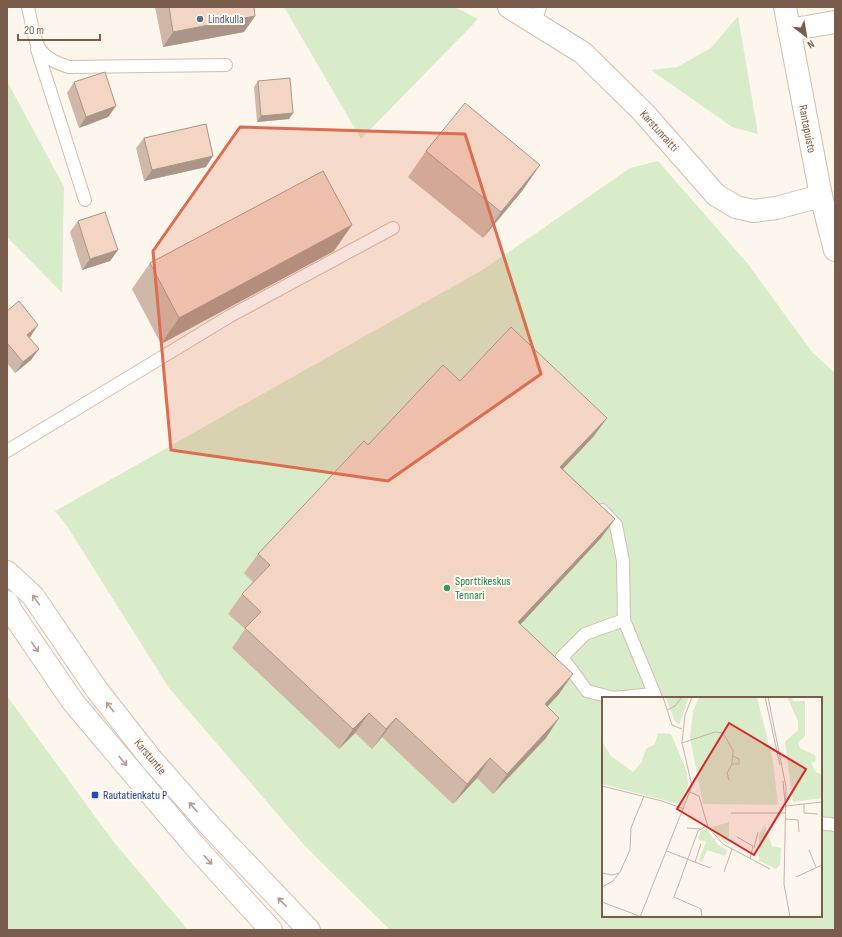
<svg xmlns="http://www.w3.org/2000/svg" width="842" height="937" font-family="'Sofia Sans Condensed',sans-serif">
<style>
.green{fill:#d8ecc9;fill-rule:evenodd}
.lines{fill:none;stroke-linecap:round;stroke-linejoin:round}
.service-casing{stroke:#d1beb0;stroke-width:14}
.minor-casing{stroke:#d1beb0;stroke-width:24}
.tertiary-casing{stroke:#d1beb0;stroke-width:24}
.secondary-casing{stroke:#d6c0b0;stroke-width:24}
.service{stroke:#fff;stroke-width:12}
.minor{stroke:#fff;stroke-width:22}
.tertiary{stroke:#fff;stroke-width:22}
.secondary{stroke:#fff;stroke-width:22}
.wall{fill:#d1b7a8}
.shaded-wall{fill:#aa9588}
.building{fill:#f3d5c3;stroke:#aa9588}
.oneway{stroke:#af9d94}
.marked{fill:#dc6d51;fill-opacity:0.2;stroke:#dc6d51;stroke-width:3;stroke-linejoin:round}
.service-dot{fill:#5c6f8a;stroke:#fffaf3;stroke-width:1.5}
.leisure-dot{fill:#2e9e5b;stroke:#fffaf3;stroke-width:1.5}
.transit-dot{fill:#1a4fb4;stroke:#fffaf3;stroke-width:1.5}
.labels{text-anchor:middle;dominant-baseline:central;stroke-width:4;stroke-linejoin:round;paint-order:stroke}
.service-label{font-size:12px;fill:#4e5e75;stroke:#fffaf3;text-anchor:start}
.street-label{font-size:12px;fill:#7a5c4d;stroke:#fffaf3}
.leisure-label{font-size:12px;fill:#27864d;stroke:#fffaf3;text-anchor:start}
.transit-label{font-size:12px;fill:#164399;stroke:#fffaf3;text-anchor:start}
.inset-road{fill:none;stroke:#c5b3a7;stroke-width:1}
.view{fill:#d62828;fill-opacity:0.15;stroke:#d62828;stroke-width:2}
.inset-edge{fill:none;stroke:#7a5c4d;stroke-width:2}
</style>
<rect width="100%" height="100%" fill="#fdf6ec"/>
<!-- green -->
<g class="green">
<path d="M284,7H455L478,19L361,139Z"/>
<path d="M738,16L758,134L732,127L651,70L677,67L711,48Z"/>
<path d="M7,81L64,187L62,293L7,237Z"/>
<path d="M658,161L748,264L812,352L835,373V930H390L305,846L169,688L67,526L55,511L484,269L630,168ZM603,698H821V916H603Z"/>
<path d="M7,696L113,841L188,930H7Z"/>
</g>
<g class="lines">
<defs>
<g id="service">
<path d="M28,7C36,40 32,56 69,67L226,65"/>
<path d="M535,23L540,7"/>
<path d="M37,49L85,200"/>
<path d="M7,451L230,316L393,228"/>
<path d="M602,510L616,525L623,561L624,620L656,698"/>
<path d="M624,620L585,634L562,657L587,691L614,698L653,694"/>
<path d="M821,823L835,825"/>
</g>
<g id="minor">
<path d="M509,7L583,53L643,112L716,195L736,207L753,211L776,208L821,196"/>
<path d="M789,30L835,22"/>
</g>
<path id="tertiary" d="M785,7L821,196L835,250"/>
<g id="secondary">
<path d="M7,572L33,596L97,690L152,760L212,828L309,930"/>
<path d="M7,602L11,611L73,702L193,844L271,930"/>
</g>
</defs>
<!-- service casing -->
<use href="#service" class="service-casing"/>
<!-- minor casing -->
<use href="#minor" class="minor-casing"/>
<!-- tertiary casing -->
<use href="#tertiary" class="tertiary-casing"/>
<!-- secondary casing -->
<use href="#secondary" class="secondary-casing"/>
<!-- service -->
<use href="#service" class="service"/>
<!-- minor -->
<use href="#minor" class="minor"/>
<!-- tertiary -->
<use href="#tertiary" class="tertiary"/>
<!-- secondary -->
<use href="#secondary" class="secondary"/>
</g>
<!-- wall -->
<g class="wall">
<path d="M155,7H254L255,16L244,32L163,47Z"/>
<path d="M258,81L293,113L289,119L257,122L254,87Z"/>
<path d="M74,82L116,106L108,117L79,128L67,93Z"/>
<path d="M144,138L206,167L144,181L136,148Z"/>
<path d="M426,151L540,165L522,191L483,238L408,177Z"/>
<path d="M78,221L118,250L110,261L82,270L70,232Z"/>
<path d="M334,251L161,344L132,289L150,263Z"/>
<path d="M7,311L31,336L29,337L39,349L31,360L15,373L7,363Z"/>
<path d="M460,381L607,418L593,437L563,469L615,519L601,538L520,625L559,694L547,707L546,738L493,794L477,778L453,804L382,737L372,749L355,733L339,749L232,648L245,629L228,614L242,594L253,582L244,573L258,554L368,445Z"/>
</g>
<!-- shaded-wall -->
<g class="shaded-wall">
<path d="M255,16L244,32L163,47L173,32Z"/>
<path d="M116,106L108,117L79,128L86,117Z"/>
<path d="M293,113L289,119L257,122L261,116Z"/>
<path d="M213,156L206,167L144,181L152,170Z"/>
<path d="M540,165L522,191L483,238L501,212Z"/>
<path d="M352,225L334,251L161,344L179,318Z"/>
<path d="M118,250L110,261L82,270L90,259Z"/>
<path d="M38,325L31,336L20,346L27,335Z"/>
<path d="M39,349L31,360L15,373L23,362Z"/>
<path d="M607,418L593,437L546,487L560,467Z"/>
<path d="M615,519L601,538L504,642L518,622Z"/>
<path d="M573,674L559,694L531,724L545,704Z"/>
<path d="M369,713L355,733L339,749L353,729Z"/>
<path d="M396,718L382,737L372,749L386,729Z"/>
<path d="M559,718L546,738L493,794L507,774Z"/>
<path d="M490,758L477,778L453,804L467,784Z"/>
</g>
<!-- building -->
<g class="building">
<path d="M169,7H254L255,16L173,32Z"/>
<path d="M105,72L116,106L86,117L74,82Z"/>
<path d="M290,78L293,113L261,116L258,81Z"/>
<path d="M465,103L540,165L501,212L426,151Z"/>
<path d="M206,124L213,156L152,170L144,138Z"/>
<path d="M323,171L352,225L179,318L150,263Z"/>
<path d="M105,212L118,250L90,259L78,221Z"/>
<path d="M19,301L38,325L27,335L39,349L23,362L7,343V311Z"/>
<path d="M511,327L607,418L560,467L615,519L518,622L573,674L545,704L559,718L507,774L490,758L467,784L396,718L386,729L369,713L353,729L245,628L261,612L242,594L270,565L258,554L364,441L368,445L443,365L460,381Z"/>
</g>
<!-- one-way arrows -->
<defs><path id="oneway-shaft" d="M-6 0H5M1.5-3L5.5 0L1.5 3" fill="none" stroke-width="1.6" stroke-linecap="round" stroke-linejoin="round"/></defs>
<g class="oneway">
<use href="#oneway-shaft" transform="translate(36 600) rotate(-125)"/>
<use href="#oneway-shaft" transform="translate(35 647) rotate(56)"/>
<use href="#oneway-shaft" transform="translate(110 707) rotate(-128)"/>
<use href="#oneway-shaft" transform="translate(123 761) rotate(50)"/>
<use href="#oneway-shaft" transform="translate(193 807) rotate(-131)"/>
<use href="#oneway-shaft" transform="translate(208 860) rotate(48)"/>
<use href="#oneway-shaft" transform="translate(282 902) rotate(-134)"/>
</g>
<!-- marked area -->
<path class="marked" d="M240,127L465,134L541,374L388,481L171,450L153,251Z"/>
<!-- markers -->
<circle class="service-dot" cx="200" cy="19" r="4"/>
<circle class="leisure-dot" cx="447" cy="588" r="4"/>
<rect class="transit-dot" x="91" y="791" width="8" height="8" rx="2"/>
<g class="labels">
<!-- service labels -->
<g class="service-label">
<text x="208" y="19">Lindkulla</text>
</g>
<!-- street labels -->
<g class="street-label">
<text transform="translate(807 129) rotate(79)">Rantapuisto</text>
<text transform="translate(659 131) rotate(48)">Karstunraitti</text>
<text transform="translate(150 757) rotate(50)">Karstuntie</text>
</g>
<!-- leisure labels -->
<g class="leisure-label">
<text x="455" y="581">Sporttikeskus<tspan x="455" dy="14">Tennari</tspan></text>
</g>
<!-- transit labels -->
<g class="transit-label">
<text x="103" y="795">Rautatienkatu P</text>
</g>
</g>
<!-- overview -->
<g transform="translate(602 697)">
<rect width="220" height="220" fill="#fdf6ec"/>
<path d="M64,0H87L77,28L72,23ZM97,0H155L171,64L176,108L101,107L88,41L91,14ZM185,0H190L191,4H203V39L196,46L198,51L213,58L214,64L209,66L214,75L220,78V101L191,105L183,45L196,33V24ZM56,36L69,37L85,75L86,88L77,107L0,87V44L9,59L31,75L39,66L44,52L53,47ZM127,125V148L115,139L110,130ZM163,128L170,149L179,151L178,168L174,172L157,164V137ZM104,131L116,148L125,153L123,159L105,153L100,165L97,163L104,145L96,142L98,135Z" fill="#d8ecc9"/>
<path class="inset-road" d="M61,0L70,28L80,32M163,0L178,68M166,0L184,90L182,187L188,220M65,13L73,9L80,0M80,46L113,35L121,36L131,53L130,67L125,76L127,83M130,67H137V62L131,59M181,84L183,105M0,89L60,104L82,112M88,95L97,99L106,130L121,147L168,172M202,107V116L216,117M184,109L220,105M129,116H184M184,122L196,123L197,135M85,131L98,132M135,140L151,149L148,162M152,151L156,135M207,153L214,170M65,154L108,171M93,165L99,147M122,175L130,152M0,176L10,178L17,176M194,180L220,168M0,190L11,184L18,175L28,153L29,131L42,99M0,205L40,220M38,220L90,89L80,46L83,18L90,0M100,220L99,212L72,200L96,134L104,129"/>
<path class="view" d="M127,26L204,72L152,158L75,112Z"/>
<rect width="220" height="220" class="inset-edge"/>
</g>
<!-- border -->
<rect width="842" height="937" fill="none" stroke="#7a5c4d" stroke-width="16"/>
<!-- north arrow -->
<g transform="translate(806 36) rotate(149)" stroke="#fffaf3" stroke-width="3" paint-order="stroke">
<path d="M0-3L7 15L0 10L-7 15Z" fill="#7a5c4d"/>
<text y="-6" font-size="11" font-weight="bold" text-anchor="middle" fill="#7a5c4d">N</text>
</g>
<!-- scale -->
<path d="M18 34v6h82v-6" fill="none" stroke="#7a5c4d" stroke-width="2"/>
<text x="24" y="34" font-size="12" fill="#7a5c4d" stroke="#fffaf3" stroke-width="3" paint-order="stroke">20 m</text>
</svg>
